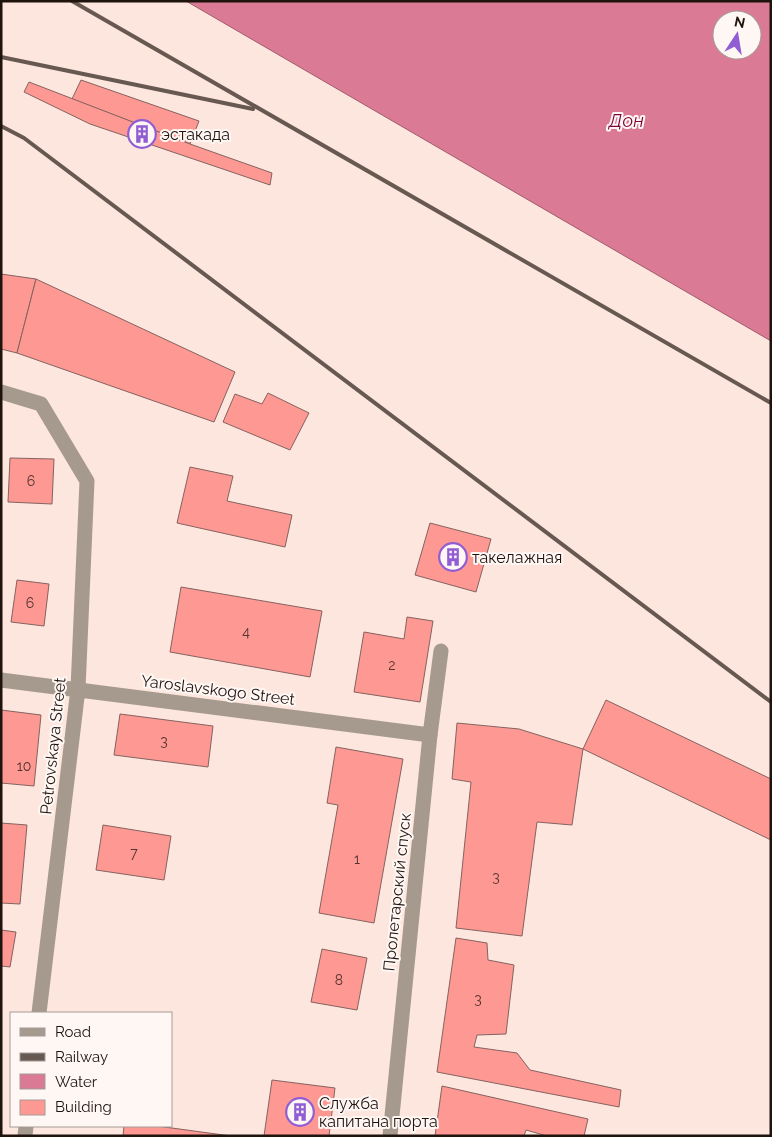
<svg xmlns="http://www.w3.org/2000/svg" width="772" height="1137" font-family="Raleway,sans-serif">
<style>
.water{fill:#da7a95;stroke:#a25b6c;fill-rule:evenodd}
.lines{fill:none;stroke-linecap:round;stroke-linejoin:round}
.ferry{stroke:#7e043c;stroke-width:1;stroke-dasharray:6 5;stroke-linecap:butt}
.building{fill:#fd9892;stroke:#856260}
.minor{stroke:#a69a8f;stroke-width:15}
.rail{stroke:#675851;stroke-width:4}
.labels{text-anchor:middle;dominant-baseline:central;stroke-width:4;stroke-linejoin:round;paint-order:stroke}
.number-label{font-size:14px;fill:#56342f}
.poi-label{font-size:16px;fill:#1f130e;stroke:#fff7f4;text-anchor:start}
.street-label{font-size:16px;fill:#1f130e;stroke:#fff7f4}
.water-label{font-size:18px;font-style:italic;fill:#7e043c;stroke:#fff7f4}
</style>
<rect width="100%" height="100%" fill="#fde6dd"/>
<!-- water -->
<path class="water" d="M186,1H771V341ZM722,20H752V50H722Z"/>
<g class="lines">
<!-- ferry -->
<path class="ferry" d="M770,1L771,2"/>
</g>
<!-- building -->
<g class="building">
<path d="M81,80L199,121L190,144L72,99Z"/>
<path d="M29,82L190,144L272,173L270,185L90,124L24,92Z"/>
<path d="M1,274L36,279L17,353L1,349Z"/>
<path d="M36,279L235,372L214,422L17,353Z"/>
<path d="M268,393L309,413L290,450L223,422L235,394L262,404Z"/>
<path d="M10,458L54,459L52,504L8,502Z"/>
<path d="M190,467L233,476L227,501L292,515L285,547L177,523Z"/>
<path d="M430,523L491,539L476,592L415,575Z"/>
<path d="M17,580L49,584L44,626L11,622Z"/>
<path d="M181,587L322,611L310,677L170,652Z"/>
<path d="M407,617L433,621L420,702L354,692L364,632L404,639Z"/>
<path d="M606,700L771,779V840L583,749Z"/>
<path d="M1,710L41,715L34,786L1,783Z"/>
<path d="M120,714L213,726L208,767L114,755Z"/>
<path d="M457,723L519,729L583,749L572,825L537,822L522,936L456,928L471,782L452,779Z"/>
<path d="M336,747L403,759L374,923L319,913L338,805L327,803Z"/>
<path d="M1,823L27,825L20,904L1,903Z"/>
<path d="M103,825L171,836L164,880L96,870Z"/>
<path d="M1,930L16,932L10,967L1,966Z"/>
<path d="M456,938L487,943L488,960L514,965L506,1034L477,1035L474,1047L517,1053L530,1070L621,1090L619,1107L437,1072Z"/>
<path d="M322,949L367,958L357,1010L311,1002Z"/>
<path d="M272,1080L335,1088L329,1136H264Z"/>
<path d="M442,1086L588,1119L584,1136H547L526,1130L524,1136H435Z"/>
<path d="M124,1126H157L231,1136H123Z"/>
</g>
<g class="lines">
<!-- minor -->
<g class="minor">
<path d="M1,392L41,404L87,481L78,689L39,1013"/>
<path d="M1,680L430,735"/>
<path d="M25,1136L26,1126"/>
<path d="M390,1136L430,735L441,651"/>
</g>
<!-- rail -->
<g class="rail">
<path d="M72,1L771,403"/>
<path d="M1,57L253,109"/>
<path d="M1,126L24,138L771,702"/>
</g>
</g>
<!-- icons -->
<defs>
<symbol id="building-ring" viewBox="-11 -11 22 22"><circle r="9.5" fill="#fff7f4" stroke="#905dd5" stroke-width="1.5"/><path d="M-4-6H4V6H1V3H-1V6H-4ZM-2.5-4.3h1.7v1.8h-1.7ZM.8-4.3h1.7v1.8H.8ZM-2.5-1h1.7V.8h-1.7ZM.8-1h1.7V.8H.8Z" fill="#905dd5"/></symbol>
</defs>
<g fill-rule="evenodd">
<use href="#building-ring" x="126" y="118" width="32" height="32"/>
<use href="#building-ring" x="437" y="541" width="32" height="32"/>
<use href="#building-ring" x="284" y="1096" width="32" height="32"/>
</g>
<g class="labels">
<!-- number labels -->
<g class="number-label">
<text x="31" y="481">6</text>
<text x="30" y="603">6</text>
<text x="246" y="632">4</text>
<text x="392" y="665">2</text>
<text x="164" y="741">3</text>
<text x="24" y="766">10</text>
<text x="134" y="853">7</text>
<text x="357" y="859">1</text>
<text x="496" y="877">3</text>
<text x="339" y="980">8</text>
<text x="478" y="999">3</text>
</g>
<!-- poi labels -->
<g class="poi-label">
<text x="161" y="134">эстакада</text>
<text x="472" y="557">такелажная</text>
<text x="319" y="1103">Служба<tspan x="319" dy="18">капитана порта</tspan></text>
</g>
<!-- street labels -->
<g class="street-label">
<text transform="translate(218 690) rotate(7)">Yaroslavskogo Street</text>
<text transform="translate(53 746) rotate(-84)">Petrovskaya Street</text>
<text transform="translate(397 892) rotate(-84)">Пролетарский спуск</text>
</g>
<!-- water labels -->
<g class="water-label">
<text x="626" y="120">Дон</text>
</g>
</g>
<!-- border -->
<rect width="772" height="1137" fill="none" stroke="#1f130e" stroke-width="5"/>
<!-- legend -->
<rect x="10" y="1012" width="162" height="115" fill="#fff7f4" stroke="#a59c98"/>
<rect x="20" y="1028" width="25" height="8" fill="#a69a8f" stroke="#a59c98"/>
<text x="55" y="1037" font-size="15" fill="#1f130e">Road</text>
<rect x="20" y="1053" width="25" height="8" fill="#675851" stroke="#a59c98"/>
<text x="55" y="1062" font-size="15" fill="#1f130e">Railway</text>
<rect x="20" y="1074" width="25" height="15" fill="#da7a95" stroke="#a59c98"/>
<text x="55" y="1087" font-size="15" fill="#1f130e">Water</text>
<rect x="20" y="1100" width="25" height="15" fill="#fd9892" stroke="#a59c98"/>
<text x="55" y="1112" font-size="15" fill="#1f130e">Building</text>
<!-- north arrow -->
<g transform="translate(737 35) rotate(12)"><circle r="24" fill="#fff7f4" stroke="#a59c98"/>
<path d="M0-4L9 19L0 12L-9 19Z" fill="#905dd5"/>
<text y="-8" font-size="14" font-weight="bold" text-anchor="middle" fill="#1f130e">N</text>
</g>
</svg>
